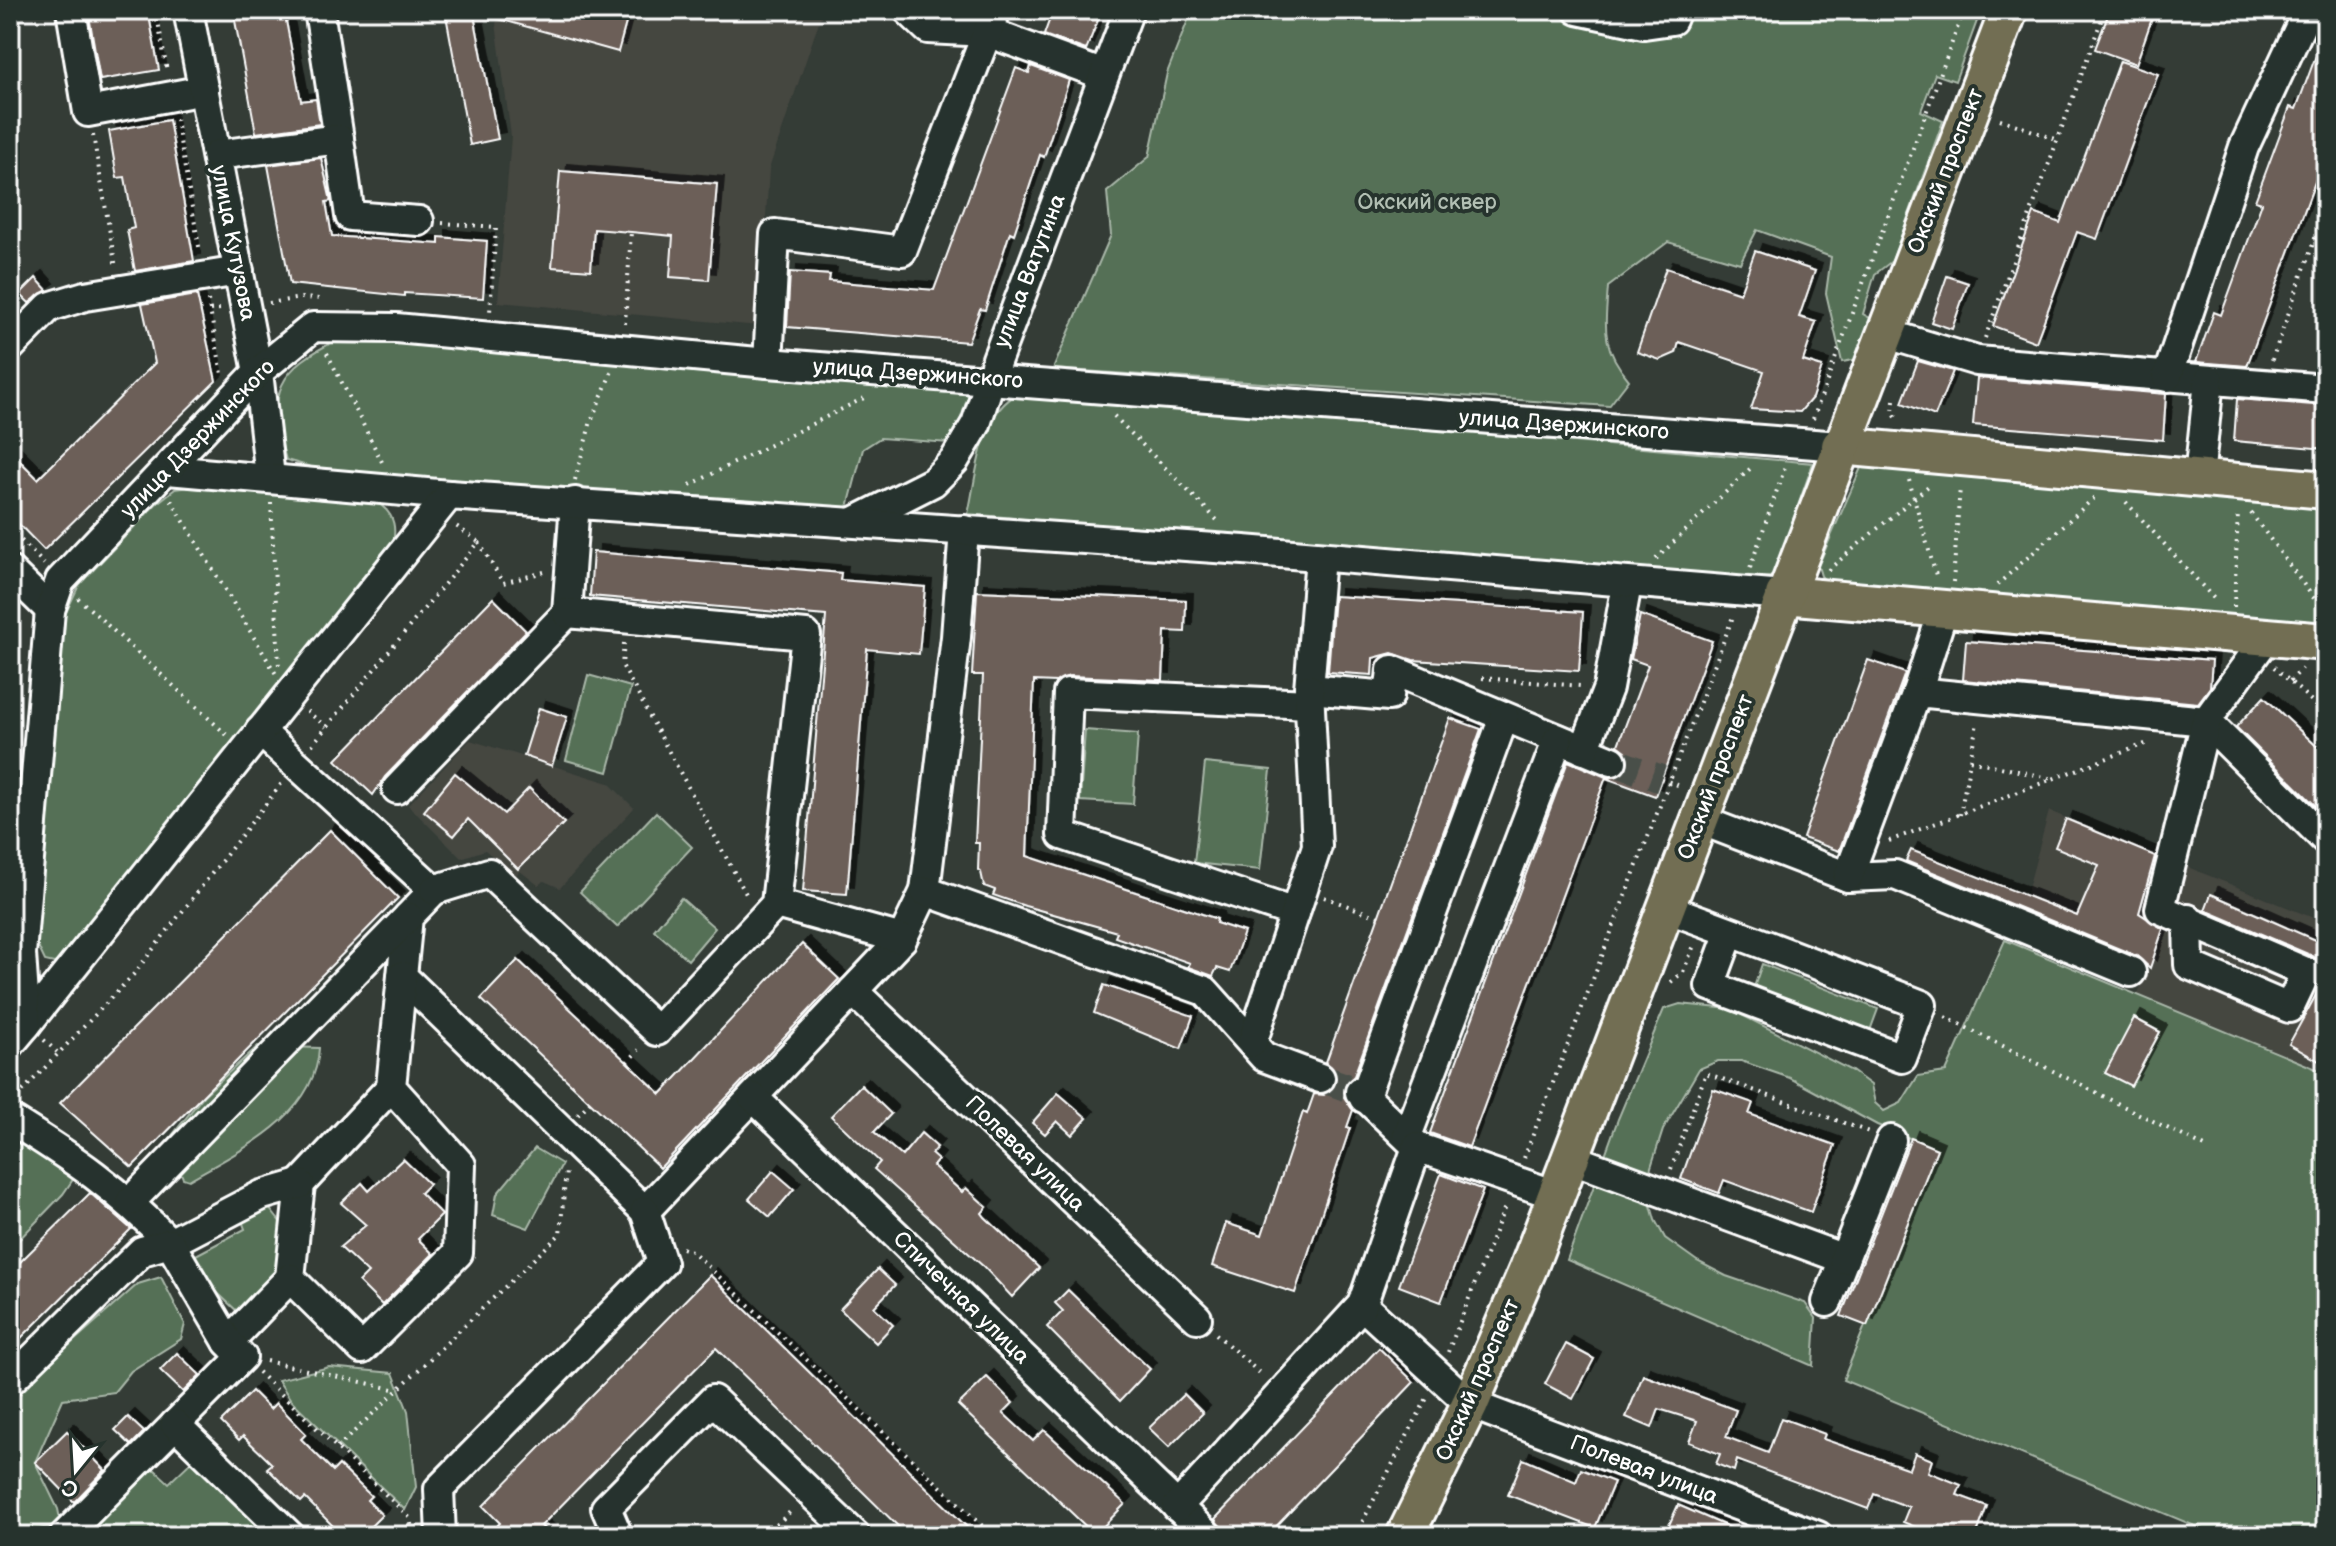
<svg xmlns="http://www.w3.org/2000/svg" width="2336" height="1546" font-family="'Balsamiq Sans',sans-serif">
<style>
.built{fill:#454640}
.green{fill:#557056;stroke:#aab8aa;stroke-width:2}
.building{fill:#6c5f59;stroke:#fff;stroke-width:2;filter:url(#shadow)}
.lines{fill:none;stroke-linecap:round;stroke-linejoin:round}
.minor-tunnel{stroke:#48504a;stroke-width:28;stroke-dasharray:28 14;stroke-linecap:butt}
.minor-casing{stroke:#fff;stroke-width:34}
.major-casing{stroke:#fff;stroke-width:42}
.path{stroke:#fff;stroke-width:4;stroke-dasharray:2 6;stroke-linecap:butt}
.minor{stroke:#26332d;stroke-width:28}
.major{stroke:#726e52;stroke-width:36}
.labels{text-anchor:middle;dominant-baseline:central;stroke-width:8;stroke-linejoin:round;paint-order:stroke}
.street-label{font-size:22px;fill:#fff;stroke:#26332d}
.park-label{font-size:22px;fill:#b2bfb3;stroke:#26332d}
</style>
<defs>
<filter id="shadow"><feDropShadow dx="7" dy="-7" stdDeviation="0" flood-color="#0009"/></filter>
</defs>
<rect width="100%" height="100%" fill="#343c36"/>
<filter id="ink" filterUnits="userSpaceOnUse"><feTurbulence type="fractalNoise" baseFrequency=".0125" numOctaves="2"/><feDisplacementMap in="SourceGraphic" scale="16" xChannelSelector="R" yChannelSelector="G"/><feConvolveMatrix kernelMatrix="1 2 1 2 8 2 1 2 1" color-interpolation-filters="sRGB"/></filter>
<g filter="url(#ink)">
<!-- built -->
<g class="built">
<path d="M505,10H823L769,169L759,326L498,302L511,136L496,23Z"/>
<path d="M470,740L609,783L634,808L560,888L544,881L538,885L520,871L515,876L485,850L461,858L408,805Z"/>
<path d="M2049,811L2326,923V1052L2316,1068L2137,995L2158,949L2026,896Z"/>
</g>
<!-- green -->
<g class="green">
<path d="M1192,10H1981L1955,81L1935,74L1921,111L1943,121L1892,261L1875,274L1863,314L1877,322L1864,358L1842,362L1826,293L1831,257L1757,230L1740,263L1668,242L1608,287C1605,329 1601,347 1629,380L1609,406L1053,369L1111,235L1107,192L1149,157L1167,73Z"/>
<path d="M341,338L971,387L970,398L950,443L880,438L863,449L847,511L326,471L286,460C266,392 277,369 341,338Z"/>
<path d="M1018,394H1031L1813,463L1773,577L1741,581L968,514C977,476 979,413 1018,394Z"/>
<path d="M1863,463L2326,503V620L2316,624L1830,585L1821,576L1818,566Z"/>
<path d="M196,486L368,498C389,507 398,520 393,543L65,959L54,963L45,961L36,942L60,625L79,585L156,504L175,489Z"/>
<path d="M588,675L631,687L608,772L566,760Z"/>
<path d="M1085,730L1138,734L1133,804L1080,801Z"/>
<path d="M1205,763L1271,770L1260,870L1194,863Z"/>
<path d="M656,812L692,847L617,927L580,892Z"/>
<path d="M681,898L715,928L688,960L654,930Z"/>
<path d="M2005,940L2326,1073V1536H2219L1843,1380L1937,1149L1877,1125L1790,1078L1741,1061H1718L1699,1069L1663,1130L1651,1167L1646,1187L1655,1220L1665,1238L1697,1261L1726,1276L1805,1303L1816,1318L1813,1366L1567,1260L1618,1119L1664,1009L1680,1004L1730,1009L1852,1071L1871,1085L1875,1103L1884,1111L1901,1103L1918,1076L1946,1072Z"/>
<path d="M1762,964L1878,1009L1868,1036L1752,993Z"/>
<path d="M258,1046L319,1048C316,1116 241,1150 189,1180L183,1178L167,1142L204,1095Z"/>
<path d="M10,1127L76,1175L63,1194L10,1249Z"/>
<path d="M535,1148L562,1164L528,1228L493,1215L497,1194Z"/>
<path d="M265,1203L285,1228L275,1278L239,1313L207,1283L193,1261L194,1256L245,1229L240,1215Z"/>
<path d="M161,1277L185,1324L181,1339L131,1371L114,1392L63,1399L35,1462L58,1509L61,1524L26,1532L10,1524V1403L20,1389L138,1284Z"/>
<path d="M329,1367L393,1373L408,1411L416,1487L405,1510L291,1400L278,1380Z"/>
<path d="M193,1460L277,1536H75L145,1467L155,1470L169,1483Z"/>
</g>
<!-- building -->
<g class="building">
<path d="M88,10H148L159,70L100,80Z"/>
<path d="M233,10H284L301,101L316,99L320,124L256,133Z"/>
<path d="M445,10H473L498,139L470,145Z"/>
<path d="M489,10H596L627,19L618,52L488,16Z"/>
<path d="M1053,10H1102L1086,50L1044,35Z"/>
<path d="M2110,10H2155L2136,64L2095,49Z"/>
<path d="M2324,34L2326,152L2247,366L2196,362L2214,312L2221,315L2262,203L2255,201L2274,150L2290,107L2296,109Z"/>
<path d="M2120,61L2158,74L2097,239L2077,232L2036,342L1993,326L2034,213L2060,223Z"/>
<path d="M1031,66L1069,80L1044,157L1040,155L1014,234L1010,232L985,310L980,309L968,342L787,327L790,272L830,275L829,281L934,290L1016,68L1029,73Z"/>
<path d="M169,120L194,261L135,271L127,230L134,228L125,177L117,178L109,131Z"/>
<path d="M321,158L331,201L326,202L332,236L439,244V237L487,241L483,298L404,293V296L290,284L268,165Z"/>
<path d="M560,171L717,184L709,280L670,277L673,236L631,232L594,229L591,270L552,267Z"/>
<path d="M1755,251L1815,271L1799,317L1816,322L1803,361L1822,367L1812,398L1800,412L1751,409L1764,371L1679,342L1676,353L1660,360L1637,352L1666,268L1740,293Z"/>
<path d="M1947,276L1968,283L1952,329L1931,322Z"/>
<path d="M36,278L47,290L29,303L20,294Z"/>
<path d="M197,295L216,381L44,550L10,515V451L38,479L155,363L142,304Z"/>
<path d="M1918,361L1953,371L1935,416L1902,403Z"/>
<path d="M1977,378L2166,394L2163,440L1973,425Z"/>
<path d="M2237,399L2326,406V449L2234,441Z"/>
<path d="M593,552L841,573L840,580L925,587L919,654L867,649L847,894L803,891L826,616L590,596Z"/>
<path d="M977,591L1186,600L1185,632L1165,631L1163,680L1069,676L1056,682L1034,681L1027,856L1217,919L1216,923L1244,932L1230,972L1217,968L1213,976L1188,967L1190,963L1115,937L1117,932L1025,906L993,895L995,890L984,886L981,872L978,870L979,843H975L983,675H972Z"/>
<path d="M1334,596L1583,612L1579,671L1413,660L1392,653L1373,658L1372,675L1328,672Z"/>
<path d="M493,598L526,631L385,777L373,795L336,760Z"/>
<path d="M1640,615L1712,641L1655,796L1606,778L1622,775L1628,767L1626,751L1618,745L1648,665L1631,659Z"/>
<path d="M1966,641L2212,660L2210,687L2198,703L1963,680Z"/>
<path d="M1868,660L1905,673L1839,851L1803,838Z"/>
<path d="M2264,697L2326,755V816L2236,727Z"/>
<path d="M539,708L567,717L552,766L524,756Z"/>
<path d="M1450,718L1481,729L1354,1076L1344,1087V1097L1353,1110L1347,1127L1350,1128L1295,1293L1212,1266L1226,1223L1262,1235L1303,1112L1307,1114L1314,1094L1324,1095L1336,1085L1337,1074L1326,1062Z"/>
<path d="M1568,761L1606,777L1469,1147L1430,1133Z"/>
<path d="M455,773L504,814L529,788L564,823L518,869L468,819L454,836L424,811Z"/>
<path d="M2066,819L2155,856L2139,913L2163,929L2150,968L2137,956L1906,861L1911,850L2077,916L2099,865L2055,847Z"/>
<path d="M330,830L398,898L132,1167L60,1103Z"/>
<path d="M2211,894L2326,945V966L2313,956L2205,910Z"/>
<path d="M802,944L839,979L660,1168L481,999L518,960L661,1094Z"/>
<path d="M2326,977V1065L2289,1044Z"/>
<path d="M1104,985L1193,1016L1181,1049L1094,1013Z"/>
<path d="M2134,1018L2160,1032L2131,1086L2105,1073Z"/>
<path d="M861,1085L891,1114L874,1132L902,1156L921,1133L937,1147L931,1154L938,1160L933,1166L962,1192L966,1188L987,1207L982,1213L985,1217L1039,1268L1012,1297L984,1267L874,1169L880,1162L831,1116Z"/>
<path d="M1713,1089L1753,1103L1749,1114L1835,1145L1811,1212L1724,1180L1719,1193L1681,1179Z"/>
<path d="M1058,1093L1087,1118L1072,1135L1057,1121L1045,1134L1032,1123Z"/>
<path d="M1911,1138L1937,1149L1867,1326L1841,1316Z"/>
<path d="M403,1159L429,1184L420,1193L442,1215L418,1239L433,1254L382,1305L359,1282L368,1273L340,1247L366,1225L341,1203L362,1183L369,1191Z"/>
<path d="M773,1171L794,1189L770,1217L749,1199Z"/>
<path d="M1441,1174L1483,1190L1441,1302L1399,1286Z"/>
<path d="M90,1193L131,1229L20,1339L10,1330V1272Z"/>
<path d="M878,1269L895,1285L874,1307L893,1325L876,1343L840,1309Z"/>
<path d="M710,1275L750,1314L976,1536H908L716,1348L541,1526L552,1536H487L500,1523L483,1506Z"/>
<path d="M1068,1290L1150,1369L1120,1401L1047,1327L1063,1311L1055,1303Z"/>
<path d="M1566,1344L1594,1359L1573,1399L1545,1384Z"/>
<path d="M1379,1348L1414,1382L1267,1536H1225L1215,1519Z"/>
<path d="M177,1353L200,1375L183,1392L160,1370Z"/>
<path d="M1643,1375L1736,1410L1726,1437L1768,1453L1781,1418L1825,1434L1823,1439L1909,1469L1915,1453L1932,1460L1928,1472L1961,1485L1957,1495L1987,1506L1976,1536H1937L1903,1522L1909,1507L1874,1494L1868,1509L1737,1460L1734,1471L1716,1464L1720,1454L1689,1442L1697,1421L1659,1409L1652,1428L1626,1417Z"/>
<path d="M987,1377L1013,1403L1003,1413L1033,1441L1044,1430L1125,1504L1095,1535L958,1405Z"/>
<path d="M252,1391L270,1409L276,1403L306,1434L301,1439L333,1471L339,1465L371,1496L367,1500L382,1515L361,1536H325L334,1527L305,1498L301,1502L267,1468L272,1464L243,1436L239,1440L221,1422Z"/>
<path d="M1184,1394L1203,1413L1169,1447L1149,1428Z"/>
<path d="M128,1417L144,1432L131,1445L115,1430Z"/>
<path d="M67,1431L105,1470L74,1502L35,1462Z"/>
<path d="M1523,1459L1576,1482L1581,1469L1614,1482L1595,1528L1508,1495Z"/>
<path d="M1678,1505L1749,1536H1664Z"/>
</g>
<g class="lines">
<!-- minor-tunnel -->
<g class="minor-tunnel">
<path d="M1612,761L1661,779"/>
<path d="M1320,1078L1360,1092"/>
</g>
<defs>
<g id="minor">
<path d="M71,10L88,112L204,90"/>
<path d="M188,10L258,372L270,477"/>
<path d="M319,10L339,139"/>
<path d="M908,10L928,29L987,32L1104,75"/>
<path d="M1578,10L1644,24L1672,20L1676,10"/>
<path d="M217,155L339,139L350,216L419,221"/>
<path d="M1884,333L1977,361L2326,389"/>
<path d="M10,347L49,307L85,296L239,271"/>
<path d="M768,363L775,234L902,251L996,10"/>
<path d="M2167,377L2244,147L2308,10"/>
<path d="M168,470L449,495"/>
<path d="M2199,478L2209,380"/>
<path d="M854,522L933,482L954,461L976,424L997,359L1129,10"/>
<path d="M1320,557L1309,689L1389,696L1392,670L1612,761"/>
<path d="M10,571L50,610"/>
<path d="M1917,692L1940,620V609"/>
<path d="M260,731L434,890L408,917L402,976L645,1211L902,939L925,891L956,637L964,530"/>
<path d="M1584,750L1608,688L1627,584"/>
<path d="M397,789L567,613L575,502"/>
<path d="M1700,820L1848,877L1895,875L2131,972"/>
<path d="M1848,877L1917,692L2206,721L2326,840"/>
<path d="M434,890L489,873L657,1031L776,904L806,635L567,613"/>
<path d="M925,891L1205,991L1264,1057L1320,1078"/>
<path d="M776,904L902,939"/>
<path d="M1666,908C1752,939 1837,972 1922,1005L1902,1058L1710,986L1730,932"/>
<path d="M1295,913L1062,835L1068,693L1309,704"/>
<path d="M2188,919L2189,965L2289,1008L2306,972L2160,909L2206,721L2267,637"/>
<path d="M853,991L1197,1318"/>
<path d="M26,1025L449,495L1244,550L1784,595"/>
<path d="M1252,1043L1317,846L1309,689"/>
<path d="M10,1044L26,1025L21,954L50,610L60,581L258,372L313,327L396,328L768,363L1840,446"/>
<path d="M391,1087L461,1165L458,1253L362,1349L290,1278L300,1184L391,1087L402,976"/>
<path d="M1360,1092L1417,1147"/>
<path d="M753,1097L1208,1536"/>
<path d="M1364,1098L1504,717"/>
<path d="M10,1119C73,1158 119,1189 170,1243L262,1195L300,1184"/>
<path d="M1407,1136L1558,739"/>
<path d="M1570,1158L1844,1259L1827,1302"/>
<path d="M131,1201L408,917"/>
<path d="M1844,1259L1891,1140"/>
<path d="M1362,1305L1470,1404L1818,1536"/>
<path d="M228,1342L290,1278"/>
<path d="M10,1381L142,1251L170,1243L228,1342L242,1357L64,1536"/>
<path d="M175,1424L290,1536"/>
<path d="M1177,1507L1362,1305L1417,1147L1556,1195"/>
<path d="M441,1536L439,1489L662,1263L645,1211"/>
<path d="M618,1536L606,1508L713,1400L856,1536"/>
</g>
<g id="major">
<path d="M1840,446L2326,490"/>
<path d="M1784,595L2326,642"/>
<path d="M1405,1536L1470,1404L1528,1269L2009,10"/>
</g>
</defs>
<!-- minor casing -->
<use href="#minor" class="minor-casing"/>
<!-- major casing -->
<use href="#major" class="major-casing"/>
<!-- path -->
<g class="path">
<path d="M156,10L167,71"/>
<path d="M176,119L200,252"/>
<path d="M2000,119L2058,140"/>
<path d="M93,135L116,268"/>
<path d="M442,223L496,227L490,312"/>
<path d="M208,300L222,374"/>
<path d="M269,303L301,298L320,299"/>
<path d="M210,310L221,309"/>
<path d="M625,324L631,232"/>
<path d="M1985,338L2105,10"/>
<path d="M327,353L382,462"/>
<path d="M2272,360L2326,207"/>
<path d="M1894,400L1893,413L1899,421"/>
<path d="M1114,416L1220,523"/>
<path d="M1813,419L1964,10"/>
<path d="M575,480L591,421L612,371"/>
<path d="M1909,480L1937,579"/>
<path d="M690,485L868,396"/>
<path d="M171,500L276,674"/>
<path d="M2126,502L2217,602"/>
<path d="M271,503L279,666"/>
<path d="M2251,513L2324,612"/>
<path d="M10,529L44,564"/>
<path d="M479,542L503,583L544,572"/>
<path d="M1656,559L1754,465"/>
<path d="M1750,568L1785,467"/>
<path d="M1828,570L1932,483"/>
<path d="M1953,582L1960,487"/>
<path d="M1997,585L2094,498"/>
<path d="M78,598L228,736"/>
<path d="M2234,607L2238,512"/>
<path d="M624,643L622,665L746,894L751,895"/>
<path d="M2274,667L2326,714"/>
<path d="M1482,678L1581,686"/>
<path d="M2290,681L2302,669"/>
<path d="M307,711L326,727"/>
<path d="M312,745L479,542L456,526"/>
<path d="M1970,760L2053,779"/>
<path d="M1661,779L1683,787"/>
<path d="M1960,815L1977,723"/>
<path d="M1889,841L2150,742"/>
<path d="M1324,897L1378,917"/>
<path d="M1671,982L1683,972L1695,943"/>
<path d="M1945,1017L2207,1148"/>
<path d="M44,1040L57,1052"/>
<path d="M627,1062L639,1050"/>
<path d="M17,1097L133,975L282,783"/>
<path d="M578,1115L590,1102"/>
<path d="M1524,1158L1734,614"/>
<path d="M1671,1169L1706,1073L1869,1132"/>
<path d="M682,1248L692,1251L993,1536"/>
<path d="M1216,1334L1263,1376"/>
<path d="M1448,1352L1506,1204"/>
<path d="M266,1361L398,1390"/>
<path d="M258,1372L410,1518L413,1536"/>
<path d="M337,1448L560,1234L566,1171"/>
<path d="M765,1536L792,1510"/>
<path d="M1355,1536L1428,1396"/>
</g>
<!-- minor -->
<use href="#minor" class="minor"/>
<!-- major -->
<use href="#major" class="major"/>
</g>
</g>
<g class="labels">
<!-- street labels -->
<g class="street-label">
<text transform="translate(1946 171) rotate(-69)">Окский проспект</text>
<text transform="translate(233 243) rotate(79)">улица Кутузова</text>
<text transform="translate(1030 271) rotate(-69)">улица Ватутина</text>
<text transform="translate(918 374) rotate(4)">улица Дзержинского</text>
<text transform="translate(1564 425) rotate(4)">улица Дзержинского</text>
<text transform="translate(198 439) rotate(-46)">улица Дзержинского</text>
<text transform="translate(1716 777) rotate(-69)">Окский проспект</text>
<text transform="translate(1025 1154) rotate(44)">Полевая улица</text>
<text transform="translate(961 1298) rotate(44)">Спичечная улица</text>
<text transform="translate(1478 1380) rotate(-66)">Окский проспект</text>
<text transform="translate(1644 1470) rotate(21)">Полевая улица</text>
</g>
<!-- park labels -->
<g class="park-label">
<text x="1427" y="202">Окский сквер</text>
</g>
</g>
<!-- margin -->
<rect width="2336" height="1546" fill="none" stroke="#26332d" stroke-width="40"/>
<rect x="20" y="20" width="2296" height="1506" fill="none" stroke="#fff" stroke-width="3" filter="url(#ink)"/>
<!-- north arrow -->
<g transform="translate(76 1470) rotate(198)" stroke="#26332d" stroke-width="6" paint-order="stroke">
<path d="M0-6L14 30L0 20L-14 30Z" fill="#ffffff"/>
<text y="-12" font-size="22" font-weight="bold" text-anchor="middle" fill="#ffffff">С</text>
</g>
</svg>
